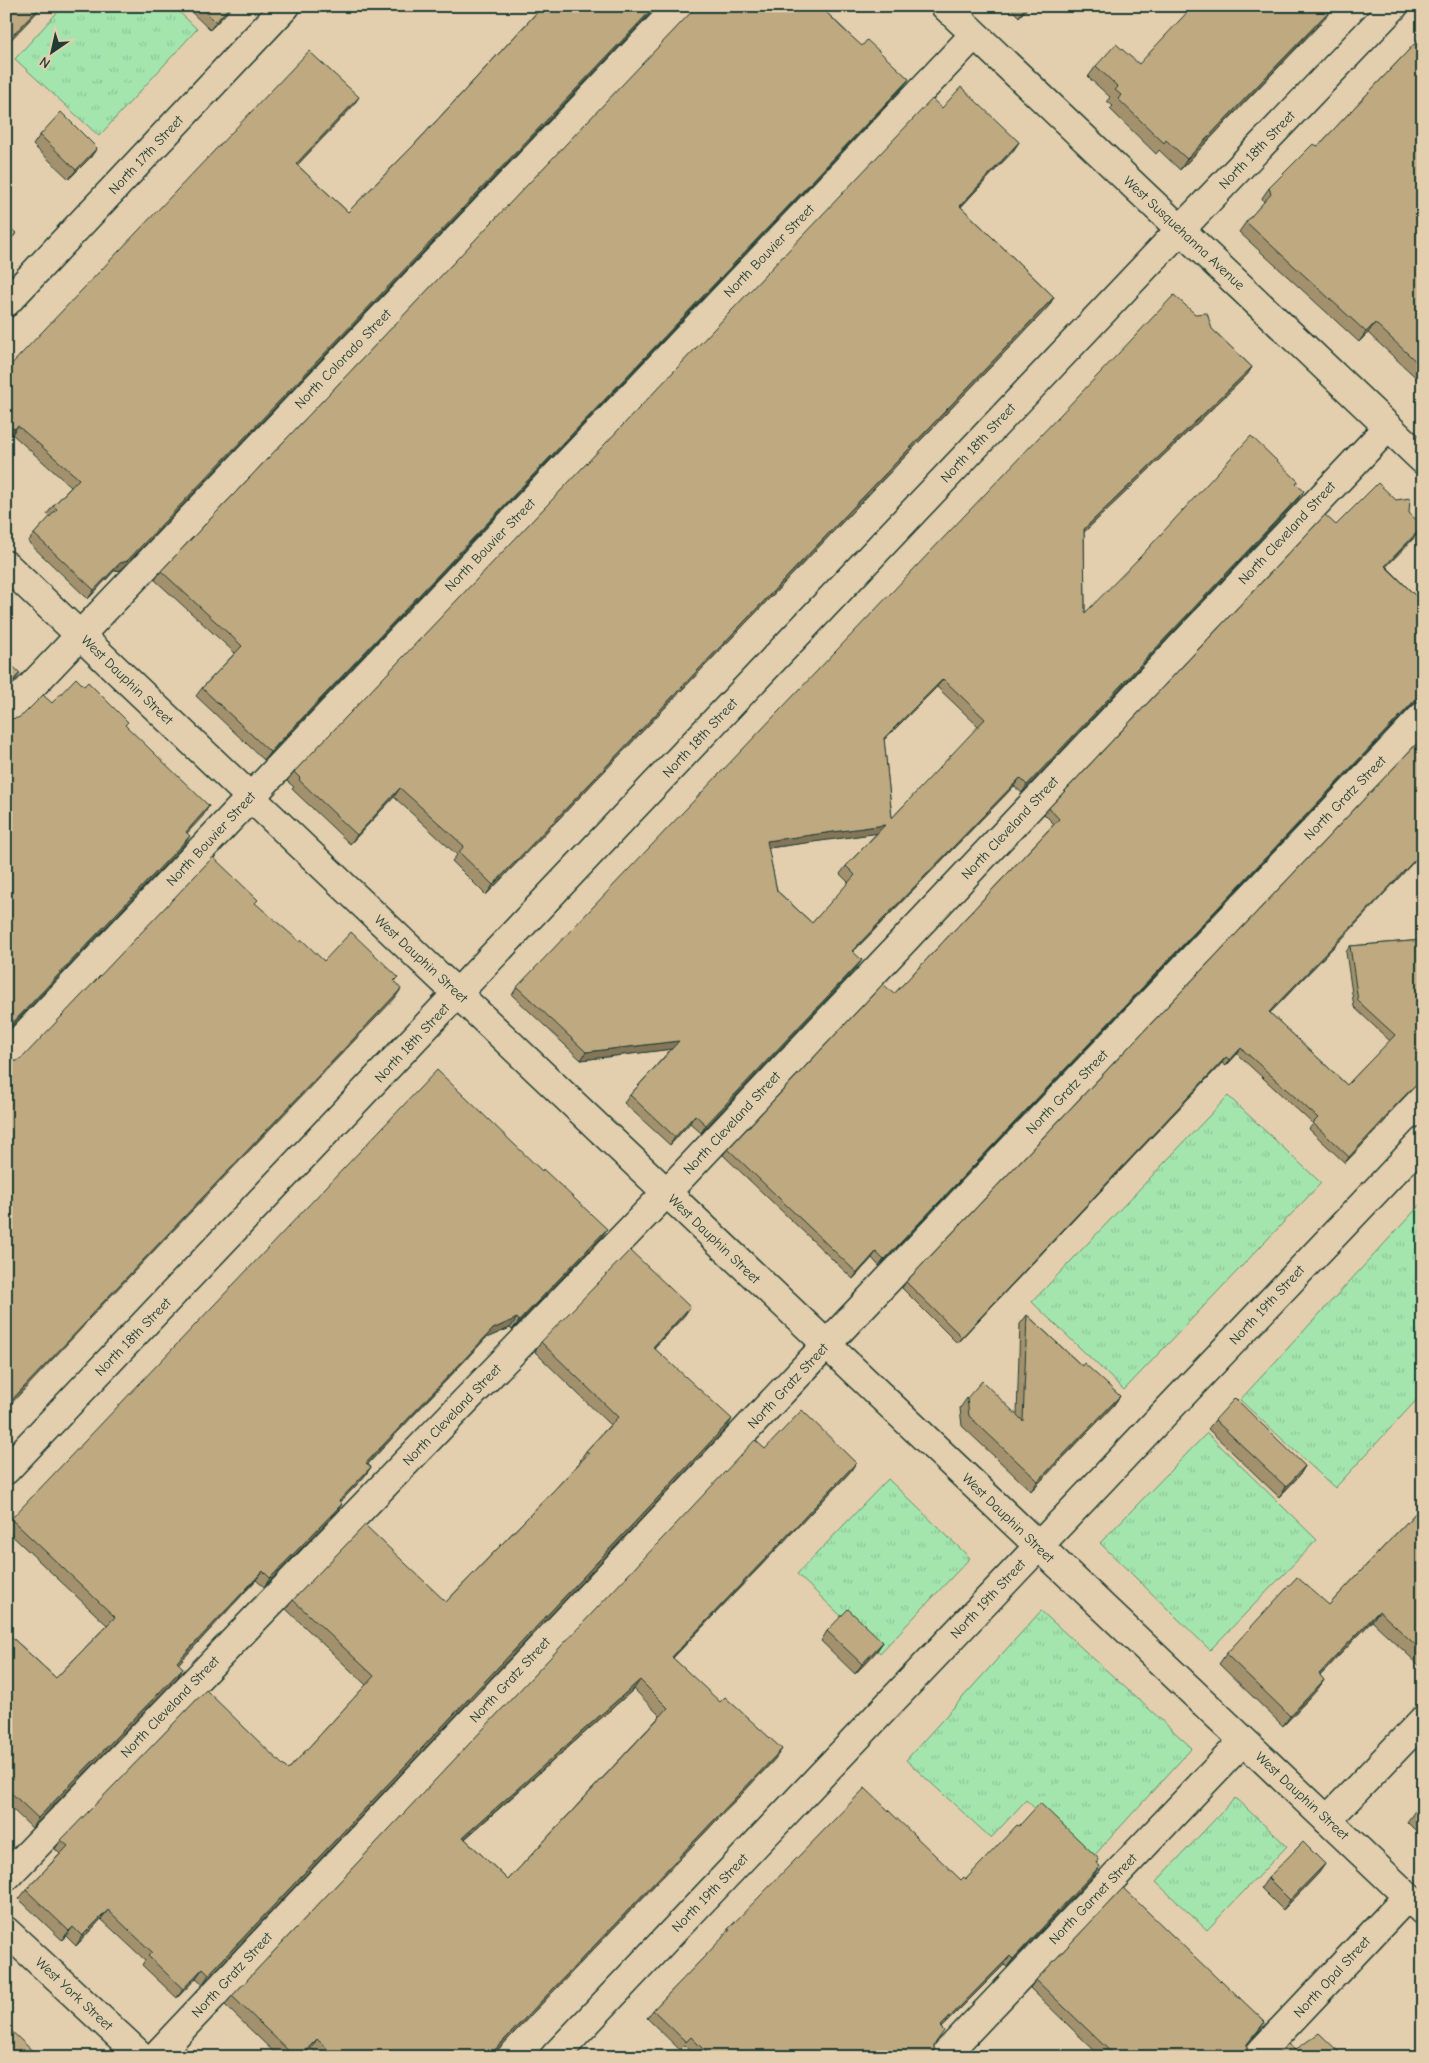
<svg xmlns="http://www.w3.org/2000/svg" width="1429" height="2063" font-family="'Comic Neue',sans-serif">
<style>
.grass{fill:url(#grass-tufts);stroke:#629171}
.lines{fill:none;stroke-linecap:round;stroke-linejoin:round}
.minor-casing{stroke:#1f3d34;stroke-width:31}
.tertiary-casing{stroke:#1f3d34;stroke-width:31}
.minor{stroke:#e3cead;stroke-width:28}
.tertiary{stroke:#e3cead;stroke-width:28}
.wall{fill:#a3916e;stroke:#1f3d34;fill-rule:evenodd}
.shaded-wall{fill:#85765a;stroke:#1f3d34}
.building{fill:#bea980;stroke:#1f3d34;fill-rule:evenodd}
.labels{text-anchor:middle;dominant-baseline:central;stroke-width:4.5;stroke-linejoin:round;paint-order:stroke}
.street-label{font-size:14px;fill:#1f3d34;stroke:#e3cead}
</style>
<defs>
<pattern id="grass-tufts" width="24" height="20" patternUnits="userSpaceOnUse" patternTransform="scale(1.25)"><rect width="24" height="20" fill="#a4e5ae"/><path d="M3 7l-1-3M5 7V3M7 7l1-3M15 17l-1-3M17 17v-4M19 17l1-3" fill="none" stroke="#8dc596"/></pattern>
</defs>
<rect width="100%" height="100%" fill="#e3cead"/>
<filter id="ink" filterUnits="userSpaceOnUse"><feTurbulence type="fractalNoise" baseFrequency=".02" numOctaves="2"/><feDisplacementMap in="SourceGraphic" scale="10" xChannelSelector="R" yChannelSelector="G"/><feConvolveMatrix kernelMatrix="1 2 1 2 8 2 1 2 1" color-interpolation-filters="sRGB"/></filter>
<g filter="url(#ink)">
<!-- grass -->
<g class="grass">
<path d="M63,6H173L197,29L99,136L15,59Z"/>
<path d="M1228,1096L1321,1183L1124,1390L1032,1302Z"/>
<path d="M1421,1204L1423,1205V1393L1335,1488L1240,1400Z"/>
<path d="M1207,1433L1317,1540L1210,1650L1100,1543Z"/>
<path d="M888,1479L970,1558L880,1653L797,1574Z"/>
<path d="M1041,1611L1192,1748L1091,1859L1026,1800L991,1838L906,1760Z"/>
<path d="M1235,1798L1287,1846L1207,1930L1156,1882Z"/>
</g>
<g class="lines">
<defs>
<g id="minor">
<path d="M945,6L1423,460"/>
<path d="M6,303L286,6"/>
<path d="M6,713L679,6"/>
<path d="M6,1055L974,35"/>
<path d="M6,1470L1180,230L1394,6"/>
<path d="M1327,1820L1423,1720"/>
<path d="M6,1877L666,1193L1388,427"/>
<path d="M155,2057L826,1345L1423,716"/>
<path d="M554,2057L1423,1141"/>
<path d="M943,2057L1243,1741"/>
<path d="M1256,2057L1407,1897"/>
</g>
<g id="tertiary">
<path d="M6,565L1423,1911"/>
<path d="M6,1931L142,2057"/>
</g>
</defs>
<!-- minor casing -->
<use href="#minor" class="minor-casing"/>
<!-- tertiary casing -->
<use href="#tertiary" class="tertiary-casing"/>
<!-- minor -->
<use href="#minor" class="minor"/>
<!-- tertiary -->
<use href="#tertiary" class="tertiary"/>
</g>
<!-- wall -->
<g class="wall">
<path d="M185,6H233L210,30Z"/>
<path d="M537,6H657L121,570L114,571L88,599L28,542L34,534L50,517L47,514L53,506L71,487L12,434L8,438L6,436V370L353,106L297,165L348,212L414,145L540,9Z"/>
<path d="M694,6H820L903,87L264,760L196,696L202,688L235,653L155,580L161,571L694,10Z"/>
<path d="M1008,6H1029L1019,17Z"/>
<path d="M1321,23L1180,170L1159,150L1156,154L1110,109L1113,106L1107,101L1110,97L1088,77L1096,66L1139,64Z"/>
<path d="M1423,35V384L1368,333L1359,342L1239,232L1246,222L1264,202L1262,198L1269,188L1318,146Z"/>
<path d="M942,108L1019,142L1013,151L961,207L1054,297L1048,307L486,895L452,861L457,855L394,797L350,844L292,789L294,787L287,781L294,772Z"/>
<path d="M40,135L97,148L90,158L69,179L33,145Z"/>
<path d="M1212,329L1252,367L1247,375L1084,532L1085,613L1296,484L1298,499L1022,793L1014,786L853,952L856,968L701,1133L690,1123L670,1145L624,1103L630,1095L671,1049L581,1060L512,995L517,987ZM937,687L979,727L892,818L884,740ZM877,833L846,866L840,874L849,883L812,923L777,891L768,848Z"/>
<path d="M1409,513L1419,533L1386,566L1423,603V701H1418L1412,705L879,1266L872,1258L853,1279L723,1155L728,1149L894,994L1054,824L1044,814L1049,808L1336,525Z"/>
<path d="M1356,924L1270,1013L1347,1085L1390,1041L1354,1007L1346,952L1350,946L1423,940L1389,1114L1385,1121L1345,1163L1309,1129L1313,1124L1237,1054L1226,1066L1222,1063L957,1343L902,1288L906,1282Z"/>
<path d="M601,1238L512,1330L510,1328L486,1338L368,1464L371,1467L364,1477L340,1502L342,1504L336,1513L264,1587L256,1580L178,1664L183,1668L177,1678L32,1828L6,1803V1632L56,1678L107,1625L6,1530V1526L11,1519Z"/>
<path d="M690,1307L684,1316L654,1348L726,1429L203,1984L196,1978L177,1998L142,1965L145,1960L101,1919L76,1946L66,1936L62,1940L19,1899L26,1890L60,1854L55,1849L61,1840L288,1770L366,1685L286,1609L293,1600L446,1602L556,1488L581,1461L580,1460L586,1451L610,1425L535,1352L541,1342Z"/>
<path d="M1027,1315L1082,1366L1120,1396L1113,1406L1031,1491L962,1426L960,1408L967,1398L1017,1415L1020,1324Z"/>
<path d="M1215,1420L1305,1466L1299,1476L1279,1497L1208,1429Z"/>
<path d="M850,1472L673,1658L775,1759L491,2057H320L311,2048L302,2057H279L225,2005L232,1996ZM634,1689L660,1716L508,1880L465,1839Z"/>
<path d="M1423,1505V1663L1420,1666L1372,1621L1320,1676L1324,1680L1317,1690L1283,1726L1219,1664L1226,1654L1329,1605Z"/>
<path d="M827,1631L883,1642L876,1652L855,1674L821,1641Z"/>
<path d="M1423,1802V1838L1407,1822L1417,1808Z"/>
<path d="M1019,1826L1099,1859L1097,1863L1094,1875L1007,1967L1004,1965L941,2028L934,2046V2053L936,2057H696L685,2045L680,2050L647,2018L653,2010L723,1938L722,1937L728,1929L966,1879Z"/>
<path d="M1325,1864L1318,1874L1283,1910L1261,1888L1268,1878Z"/>
<path d="M1036,1980L1220,1981L1265,2022L1247,2046V2053L1249,2057H1101L1030,1988Z"/>
</g>
<!-- shaded-wall -->
<g class="shaded-wall">
<path d="M41,6H43L6,45V42Z"/>
<path d="M230,6H233L210,30L216,22Z"/>
<path d="M655,6H657L121,570L114,571L88,599L94,590Z"/>
<path d="M1026,6H1029L1019,17Z"/>
<path d="M1334,6H1336L1180,170L1187,159Z"/>
<path d="M909,79L903,87L264,760L270,752Z"/>
<path d="M359,97L353,106L290,173L296,164Z"/>
<path d="M1019,142L1013,151L953,215L960,206Z"/>
<path d="M97,148L90,158L69,179L76,170Z"/>
<path d="M16,233L9,243L6,246V243Z"/>
<path d="M1054,297L1048,307L486,895L493,885Z"/>
<path d="M1375,323L1368,333L1359,342L1366,332Z"/>
<path d="M1252,367L1247,375L1078,538L1084,529Z"/>
<path d="M18,426L12,434L8,438L14,429Z"/>
<path d="M1304,491L1298,499L1022,793L1027,785Z"/>
<path d="M1423,527L1419,533L1381,572L1385,566Z"/>
<path d="M20,673L13,683L6,690V688Z"/>
<path d="M943,679L937,687L878,746L884,738Z"/>
<path d="M1423,695V701H1418L1412,705L879,1266L884,1260L1416,699Z"/>
<path d="M1020,778L1014,786L846,959L852,951Z"/>
<path d="M400,788L394,797L350,844L357,835Z"/>
<path d="M209,806L203,816L180,841L186,832Z"/>
<path d="M885,825L880,833L761,849L767,841Z"/>
<path d="M190,836L184,845L6,1032V1030Z"/>
<path d="M1423,851V852L1356,924L1265,1018L1269,1012Z"/>
<path d="M862,960L856,968L701,1133L706,1125Z"/>
<path d="M401,989L395,998L88,1320L82,1328L6,1409V1406L88,1318Z"/>
<path d="M679,1041L673,1049L581,1060L586,1052Z"/>
<path d="M1241,1048L1237,1054L1226,1066L1230,1060Z"/>
<path d="M1226,1057L1222,1063L957,1343L962,1337Z"/>
<path d="M1423,1077V1078L1384,1119L1388,1113Z"/>
<path d="M1389,1114L1385,1121L1345,1163L1349,1157Z"/>
<path d="M695,1115L690,1123L670,1145L675,1137Z"/>
<path d="M607,1229L601,1238L512,1330L519,1321Z"/>
<path d="M876,1252L872,1258L853,1279L857,1273Z"/>
<path d="M690,1307L684,1316L646,1356L653,1347Z"/>
<path d="M517,1318L510,1328L486,1338L360,1472L366,1463L493,1329Z"/>
<path d="M1120,1396L1113,1406L1031,1491L1038,1481Z"/>
<path d="M732,1419L726,1429L203,1984L209,1974Z"/>
<path d="M856,1463L850,1472L665,1666L672,1657Z"/>
<path d="M1305,1466L1299,1476L1279,1497L1286,1487Z"/>
<path d="M371,1467L364,1477L333,1510L339,1501Z"/>
<path d="M342,1504L336,1513L264,1587L270,1578Z"/>
<path d="M263,1571L256,1580L171,1672L177,1662Z"/>
<path d="M1379,1611L1372,1621L1312,1684L1319,1674Z"/>
<path d="M883,1642L876,1652L855,1674L862,1664Z"/>
<path d="M183,1668L177,1678L32,1828L38,1818Z"/>
<path d="M640,1680L634,1689L456,1846L463,1837Z"/>
<path d="M1324,1680L1317,1690L1283,1726L1290,1716Z"/>
<path d="M782,1749L775,1759L491,2057H488Z"/>
<path d="M1325,1864L1318,1874L1283,1910L1290,1900Z"/>
<path d="M1100,1866L1094,1875L1007,1967L1013,1959Z"/>
<path d="M108,1910L101,1919L76,1946L82,1936Z"/>
<path d="M73,1927L66,1936L62,1940L69,1931Z"/>
<path d="M1010,1956L1004,1965L934,2035L940,2027Z"/>
<path d="M203,1968L196,1978L177,1998L183,1989Z"/>
<path d="M1265,2022L1259,2031L1241,2053L1247,2044Z"/>
<path d="M317,2039L311,2048L302,2057H299Z"/>
</g>
<!-- building -->
<g class="building">
<path d="M6,6H41L6,42Z"/>
<path d="M200,6H230L216,22Z"/>
<path d="M543,6H655L127,561L120,563L94,590L34,534L57,509L53,506L79,479L18,426L14,429L6,422V370L309,51L359,97L296,164L348,212L414,145Z"/>
<path d="M697,6H820L841,27L862,46L867,40L909,79L270,752L202,688L242,646L161,571Z"/>
<path d="M1193,6H1334L1187,159L1166,140L1164,143L1118,99L1121,95L1115,90L1118,87L1096,66L1116,44L1139,64Z"/>
<path d="M1423,35V368L1375,323L1366,332L1246,222L1271,194L1269,188L1313,144L1318,146Z"/>
<path d="M961,87L1019,142L960,206L1054,297L493,885L459,852L464,846L400,788L357,835L299,780L300,778L294,772L932,99L942,108Z"/>
<path d="M61,112L97,148L76,170L40,135Z"/>
<path d="M6,224L16,233L6,243Z"/>
<path d="M1174,295L1195,314L1207,313L1212,329L1252,367L1084,529L1085,613L1141,556L1251,436L1298,481L1296,484L1304,491L1027,785L1020,778L852,951L862,960L706,1125L695,1115L675,1137L630,1095L679,1041L586,1052L517,987ZM943,679L985,719L892,818L884,738ZM885,825L846,866L855,875L812,923L777,891L767,841Z"/>
<path d="M1378,483L1396,500L1410,498L1409,513L1423,526L1385,566L1423,603V695L1416,699L884,1260L876,1252L857,1273L728,1149L883,984L894,994L1059,819L1049,808L1325,515L1336,525Z"/>
<path d="M6,660L20,673L6,688Z"/>
<path d="M76,678L84,686L88,682L128,722L125,725L209,806L186,832L190,836L6,1030V717L9,719L18,718L24,714L43,695L52,703Z"/>
<path d="M1423,737V851L1360,918L1269,1012L1347,1085L1395,1035L1358,1001L1350,946L1423,940V1077L1388,1113L1389,1114L1349,1157L1313,1123L1318,1118L1241,1048L1230,1060L1226,1057L962,1337L906,1282Z"/>
<path d="M213,857L258,900L255,903L300,942L302,940L324,961L351,932L398,977L394,981L401,989L88,1318L89,1319L6,1406V1059L10,1061H17L24,1056Z"/>
<path d="M437,1070L542,1171L543,1169L607,1229L519,1321L517,1318L493,1329L366,1463L371,1467L339,1501L342,1504L270,1578L263,1571L177,1662L183,1668L38,1818L6,1788V1632L56,1678L115,1617L11,1519Z"/>
<path d="M630,1250L690,1307L653,1347L732,1419L209,1974L203,1968L183,1989L148,1956L152,1952L108,1910L82,1936L73,1927L69,1931L26,1890L68,1846L61,1840L206,1690L288,1770L374,1676L293,1600L365,1525L446,1602L556,1488L589,1453L586,1451L618,1417L541,1342Z"/>
<path d="M1027,1315L1082,1366L1084,1363L1120,1396L1038,1481L969,1416L967,1398L982,1381L1023,1421Z"/>
<path d="M1235,1398L1305,1466L1286,1487L1215,1420Z"/>
<path d="M802,1410L856,1463L672,1657L720,1702L725,1697L782,1749L488,2057H336L317,2039L299,2057H295L232,1996L755,1440L765,1449ZM640,1680L668,1708L508,1880L463,1837Z"/>
<path d="M1423,1505V1652L1379,1611L1319,1674L1324,1680L1290,1716L1226,1654L1297,1577L1329,1605Z"/>
<path d="M848,1609L883,1642L862,1664L827,1631Z"/>
<path d="M865,1788L961,1880L964,1877L966,1879L1017,1825L1019,1826L1040,1803L1099,1859L1096,1863L1100,1866L1013,1959L1010,1956L940,2027L944,2031L934,2045V2053L936,2057H711L691,2037L686,2042L653,2010L730,1930L728,1929Z"/>
<path d="M1423,1802V1814L1417,1808Z"/>
<path d="M1303,1842L1325,1864L1290,1900L1268,1878Z"/>
<path d="M1123,1888L1220,1981L1221,1980L1265,2022L1247,2044V2053L1249,2057H1116L1036,1980Z"/>
<path d="M6,2026L39,2057H6Z"/>
<path d="M1319,2033L1344,2057H1274L1288,2044L1295,2050Z"/>
<path d="M967,2053L971,2057H962Z"/>
</g>
</g>
<g class="labels">
<!-- street labels -->
<g class="street-label">
<text transform="translate(1257 150) rotate(-46)">North 18th Street</text>
<text transform="translate(146 155) rotate(-47)">North 17th Street</text>
<text transform="translate(1184 233) rotate(43)">West Susquehanna Avenue</text>
<text transform="translate(769 251) rotate(-46)">North Bouvier Street</text>
<text transform="translate(343 359) rotate(-46)">North Colorado Street</text>
<text transform="translate(978 443) rotate(-47)">North 18th Street</text>
<text transform="translate(1287 533) rotate(-47)">North Cleveland Street</text>
<text transform="translate(490 545) rotate(-46)">North Bouvier Street</text>
<text transform="translate(127 680) rotate(44)">West Dauphin Street</text>
<text transform="translate(700 738) rotate(-47)">North 18th Street</text>
<text transform="translate(1345 798) rotate(-46)">North Gratz Street</text>
<text transform="translate(1010 828) rotate(-47)">North Cleveland Street</text>
<text transform="translate(211 839) rotate(-47)">North Bouvier Street</text>
<text transform="translate(421 959) rotate(43)">West Dauphin Street</text>
<text transform="translate(412 1043) rotate(-47)">North 18th Street</text>
<text transform="translate(1067 1092) rotate(-46)">North Gratz Street</text>
<text transform="translate(732 1123) rotate(-47)">North Cleveland Street</text>
<text transform="translate(714 1239) rotate(44)">West Dauphin Street</text>
<text transform="translate(1267 1305) rotate(-47)">North 19th Street</text>
<text transform="translate(133 1337) rotate(-46)">North 18th Street</text>
<text transform="translate(788 1386) rotate(-47)">North Gratz Street</text>
<text transform="translate(452 1415) rotate(-46)">North Cleveland Street</text>
<text transform="translate(1008 1518) rotate(44)">West Dauphin Street</text>
<text transform="translate(988 1599) rotate(-47)">North 19th Street</text>
<text transform="translate(510 1680) rotate(-47)">North Gratz Street</text>
<text transform="translate(170 1707) rotate(-46)">North Cleveland Street</text>
<text transform="translate(1302 1796) rotate(43)">West Dauphin Street</text>
<text transform="translate(710 1893) rotate(-46)">North 19th Street</text>
<text transform="translate(1093 1899) rotate(-46)">North Garnet Street</text>
<text transform="translate(232 1975) rotate(-47)">North Gratz Street</text>
<text transform="translate(1332 1977) rotate(-47)">North Opal Street</text>
<text transform="translate(74 1994) rotate(43)">West York Street</text>
</g>
</g>
<!-- margin -->
<rect width="1429" height="2063" fill="none" stroke="#e3cead" stroke-width="25"/>
<rect x="12" y="12" width="1404" height="2038" fill="none" stroke="#1f3d34" stroke-width="2" filter="url(#ink)"/>
<!-- north arrow -->
<g transform="translate(52 52) rotate(214)" stroke="#e3cead" stroke-width="4" paint-order="stroke">
<path d="M0-4L9 19L0 12L-9 19Z" fill="#1f3d34"/>
<text y="-8" font-size="14" font-weight="bold" text-anchor="middle" fill="#1f3d34">N</text>
</g>
</svg>
